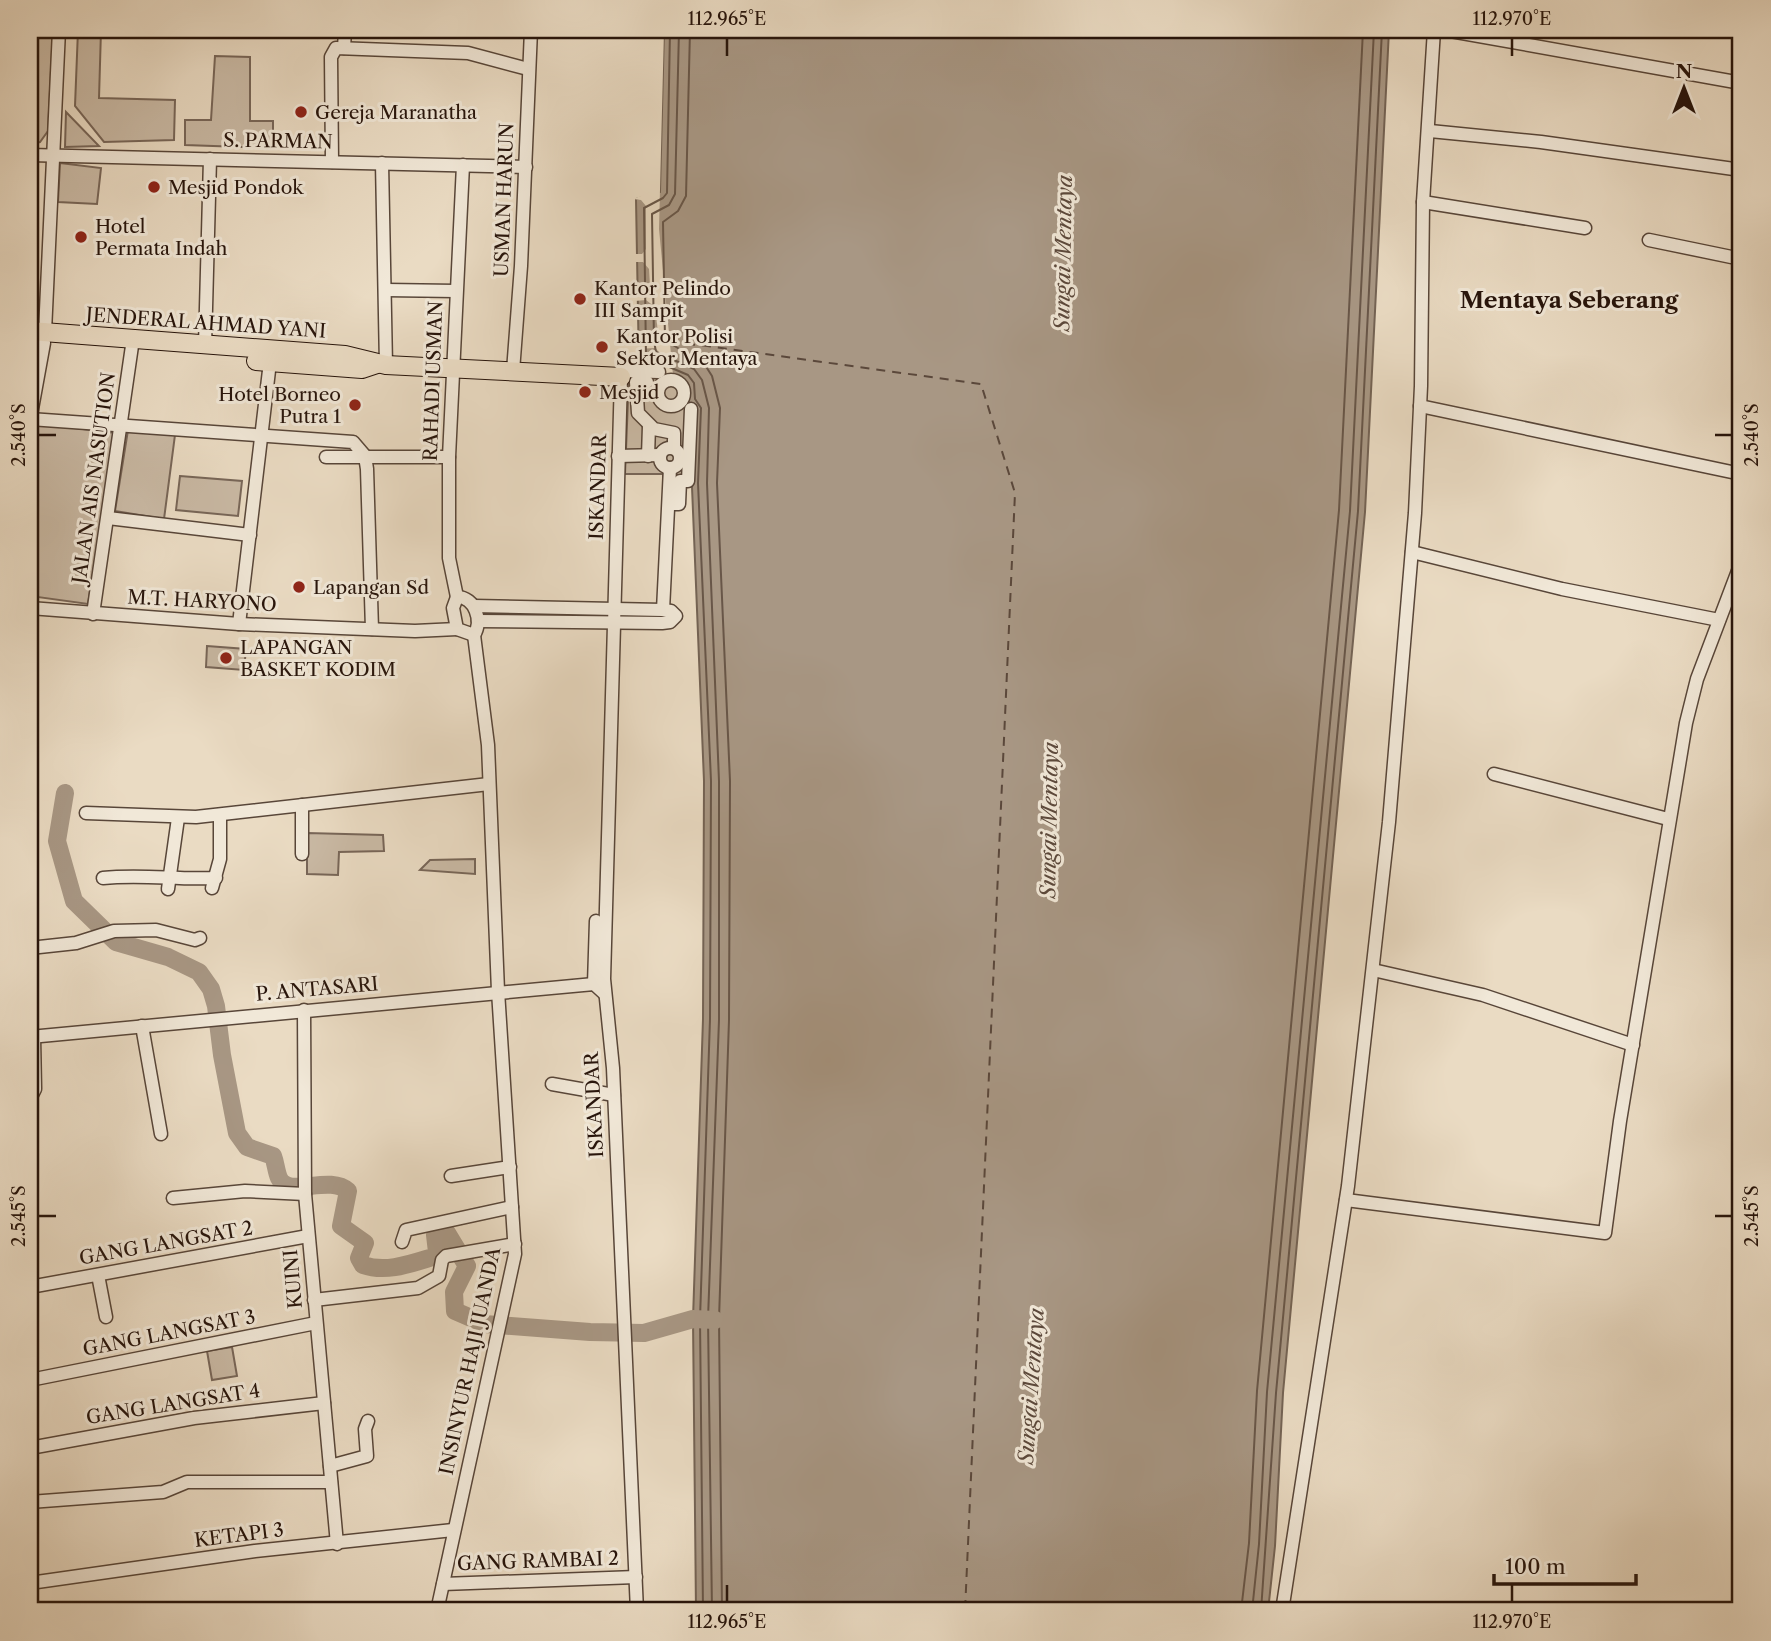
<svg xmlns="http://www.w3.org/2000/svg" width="1771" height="1641" font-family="'Libre Caslon Text',serif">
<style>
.green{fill:#c9b9a4;stroke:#786658;stroke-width:2}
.water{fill:#a89784;stroke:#746354;stroke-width:2}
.pier{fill:#eadbc3}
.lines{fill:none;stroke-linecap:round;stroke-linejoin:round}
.shore{stroke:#685648;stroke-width:2}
.river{stroke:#a89784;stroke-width:18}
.ferry{stroke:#5b483b;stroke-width:2;stroke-dasharray:9 7;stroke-linecap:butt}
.minor-casing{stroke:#584639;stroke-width:15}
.highway-casing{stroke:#27140b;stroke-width:20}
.minor{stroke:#f1e8d8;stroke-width:12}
.highway{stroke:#eadbc3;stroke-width:18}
.ticks{fill:none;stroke:#27140b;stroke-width:2.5}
.poi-dot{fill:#8f2418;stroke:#f1e8d8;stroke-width:2.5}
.labels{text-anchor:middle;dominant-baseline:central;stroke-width:6;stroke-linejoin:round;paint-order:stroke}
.poi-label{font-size:19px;fill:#27140b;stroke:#f1e8d8;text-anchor:start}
.street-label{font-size:19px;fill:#27140b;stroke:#f1e8d8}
.water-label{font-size:21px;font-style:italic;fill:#5b483b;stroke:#f1e8d8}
.quarter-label{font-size:23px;font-weight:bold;fill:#27140b;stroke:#f1e8d8}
.neatline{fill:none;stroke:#27140b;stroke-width:2.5}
.ticks-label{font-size:18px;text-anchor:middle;fill:#27140b}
</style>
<rect width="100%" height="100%" fill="#eadbc3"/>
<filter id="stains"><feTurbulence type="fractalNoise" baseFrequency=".00286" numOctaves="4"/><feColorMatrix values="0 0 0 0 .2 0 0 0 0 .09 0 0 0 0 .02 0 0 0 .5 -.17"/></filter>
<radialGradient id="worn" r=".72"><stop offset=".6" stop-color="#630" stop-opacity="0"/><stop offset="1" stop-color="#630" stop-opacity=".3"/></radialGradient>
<!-- green -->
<g class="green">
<path d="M30,30H53L48,131L40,142L30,144Z"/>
<path d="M78,30H101L99,98L175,100L174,140L104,142L75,106Z"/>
<path d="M215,56L250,57V121H273V148L185,145V120H211Z"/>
<path d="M66,112L99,146L65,147Z"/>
<path d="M60,163L101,168L97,204L58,202Z"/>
<path d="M629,375C648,375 679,369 688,389L691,483L663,482V474H625Z"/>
<path d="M33,423L116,433L88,604L30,596V448Z"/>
<path d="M128,430L175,435L164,519L115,511Z"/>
<path d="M180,476L242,481L238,516L176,510Z"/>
<path d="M207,646L246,649L244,670L206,667Z"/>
<path d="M307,833L383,835L384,851L339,852L338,875L307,874Z"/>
<path d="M475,859V874L420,870L430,860Z"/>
<path d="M232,1347L237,1376L212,1380L207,1351Z"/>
</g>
<!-- water -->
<path class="water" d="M664,30H1389L1365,512L1283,1393L1275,1546L1268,1611H696L693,1319L703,1019L704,781L688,389L680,378L661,376L639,368L636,199L660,192Z"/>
<!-- pier -->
<path class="pier" d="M660,30H664L659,229L673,375H663L661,354L655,348L635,349V342L654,340L658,333L655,307L646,300L635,301L634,292L646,291L650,286L649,269L643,262H635V254H642L646,249V206L641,200L633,199L656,190Z"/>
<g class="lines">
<!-- shore -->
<g class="shore">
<path d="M670,30L667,193L663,198L644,208L646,357L688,375L694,383L695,399L701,408L698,483L711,781L710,1019L700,1319L703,1611"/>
<path d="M679,30L675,194L669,205L652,214L654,341L656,352L694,369L702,380L709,408L707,483L719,781V1020L708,1319L712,1611"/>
<path d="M690,30L686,196L678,211L663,222L665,340L705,365L712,376L720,408L717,483L730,781L729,1020L719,1319L722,1611"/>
<path d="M1241,1611L1249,1543L1257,1391L1339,510L1363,30"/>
<path d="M1252,1611L1259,1544L1267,1392L1350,511L1374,30"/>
<path d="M1261,1611L1276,1393L1358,511L1382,30"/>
</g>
<!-- river -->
<path class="river" d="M65,793L57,841L74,901L116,942L168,957L199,972L211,989L216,1006L222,1055L237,1133L247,1147L273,1156C276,1164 276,1171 279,1178C288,1199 329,1174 348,1191L341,1226L365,1243L359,1258L363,1265C386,1273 410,1264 433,1257L437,1252L435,1235L438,1232L447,1233L467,1266L454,1292L455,1311L485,1324L590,1332L644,1333L693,1319L715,1320"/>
<!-- ferry -->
<path class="ferry" d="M670,344L700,345L981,384L1015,493L965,1611"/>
<defs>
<g id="minor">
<path d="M1445,30L1741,83"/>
<path d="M344,48L345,30"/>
<path d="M1430,131L1541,142L1741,170"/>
<path d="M30,155L526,167"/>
<path d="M332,162L331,57L336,48L468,53L528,69"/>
<path d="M382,163L386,365"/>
<path d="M1423,202L1585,228"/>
<path d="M1649,240L1741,259"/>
<path d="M386,290L456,291"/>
<path d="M45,332L59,30"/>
<path d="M205,345L210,159"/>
<path d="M513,371L521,266L531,30"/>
<path d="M621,371L659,372"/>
<path d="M621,377L604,979L613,1068L637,1611"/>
<circle cx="671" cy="393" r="13"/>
<path d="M647,382H636L638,413L654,429L674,433V448"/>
<path d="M1420,406L1741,474"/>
<path d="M30,419L353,442L365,456L367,469L372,629"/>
<path d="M30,420L44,343"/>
<circle cx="670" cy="458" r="10"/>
<path d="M618,456L660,455"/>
<path d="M648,456L649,426"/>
<path d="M326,457H449"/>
<path d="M669,504H679L680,481H688L691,409"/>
<path d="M108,518L250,535"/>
<path d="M1412,552L1562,589L1719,620"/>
<path d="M457,597L449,558V457L463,165"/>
<path d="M457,597C475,597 483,621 474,635L457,629L453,608Z"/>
<path d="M474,606L663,610L671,611L676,616L670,622L662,623L478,621"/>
<path d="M30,608L239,624L415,631L457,629"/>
<path d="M663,610L670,468"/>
<path d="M93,614L133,339"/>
<path d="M239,624L270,362"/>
<path d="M1494,774L1668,819"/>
<path d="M86,813L196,817L489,784"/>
<path d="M302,854V805"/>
<path d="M103,878C142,874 177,880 216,878"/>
<path d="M212,888L220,859V815"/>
<path d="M168,889L178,818"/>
<path d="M30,948L76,943L114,931L156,930L195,940L200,938"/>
<path d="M1373,970L1483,995L1633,1045"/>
<path d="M594,984L596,921"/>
<path d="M304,1010L305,1194L337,1544"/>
<path d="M142,1026L161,1134"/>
<path d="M30,1037L594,984L605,994"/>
<path d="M552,1084L614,1095"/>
<path d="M30,1099L35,1089L34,1037"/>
<path d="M451,1176L510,1167"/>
<path d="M173,1198L245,1191L305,1194"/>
<path d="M1346,1200L1605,1233L1620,1121L1686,723L1697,679L1741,563"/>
<path d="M402,1242L406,1230L512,1207"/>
<path d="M98,1275L106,1317"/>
<path d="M30,1287L308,1236"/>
<path d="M314,1300L418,1288L439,1276L442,1260L446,1256L515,1244"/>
<path d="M30,1380L316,1323"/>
<path d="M30,1448L194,1418L324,1403"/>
<path d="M330,1466L367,1456L365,1429L368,1421"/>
<path d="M30,1502L163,1492L187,1482H331"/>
<path d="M30,1583L255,1551L453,1530"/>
<path d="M443,1584L636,1577"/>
<path d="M437,1611L515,1254L498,991L488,745L474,635"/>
<path d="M1282,1611L1348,1186L1389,822L1415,513L1421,386L1423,202L1434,30"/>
</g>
<g id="highway">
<path d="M30,331L345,355L386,365L621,377"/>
<path d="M256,361L362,369L377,364"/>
</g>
</defs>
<!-- minor casing -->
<use href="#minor" class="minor-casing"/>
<!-- highway casing -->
<use href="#highway" class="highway-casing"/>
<!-- minor -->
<use href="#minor" class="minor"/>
<!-- highway -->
<use href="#highway" class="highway"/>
</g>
<!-- ticks -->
<path class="ticks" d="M727,38V56M1512,38V56M38,435H56M1715,435H1732M38,1216H56M1715,1216H1732M727,1585V1602M1512,1585V1602"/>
<!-- markers -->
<g class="poi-dot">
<circle cx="301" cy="112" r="7"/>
<circle cx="154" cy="187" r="7"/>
<circle cx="81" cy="237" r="7"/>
<circle cx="580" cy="299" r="7"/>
<circle cx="602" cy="347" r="7"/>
<circle cx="585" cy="392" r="7"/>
<circle cx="355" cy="405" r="7"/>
<circle cx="299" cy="587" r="7"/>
<circle cx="226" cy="658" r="7"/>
</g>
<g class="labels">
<!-- poi labels -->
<g class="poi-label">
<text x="315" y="112">Gereja Maranatha</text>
<text x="168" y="187">Mesjid Pondok</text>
<text x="95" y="226">Hotel<tspan x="95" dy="22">Permata Indah</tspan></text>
<text x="594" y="288">Kantor Pelindo<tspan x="594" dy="22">III Sampit</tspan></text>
<text x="616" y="336">Kantor Polisi<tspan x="616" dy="22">Sektor Mentaya</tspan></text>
<text x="599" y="392">Mesjid</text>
<text x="341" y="394" text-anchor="end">Hotel Borneo<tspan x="341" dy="22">Putra 1</tspan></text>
<text x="313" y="587">Lapangan Sd</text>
<text x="240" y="647">LAPANGAN<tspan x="240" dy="22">BASKET KODIM</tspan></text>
</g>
<!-- street labels -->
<g class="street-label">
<text transform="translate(278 141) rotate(1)">S. PARMAN</text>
<text transform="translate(504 200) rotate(-88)">USMAN HARUN</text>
<text transform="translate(206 323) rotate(4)">JENDERAL AHMAD YANI</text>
<text transform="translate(433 381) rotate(-88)">RAHADI USMAN</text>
<text transform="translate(94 478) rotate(-82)">JALAN AIS NASUTION</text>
<text transform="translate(598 487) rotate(-88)">ISKANDAR</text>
<text transform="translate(202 601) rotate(3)">M.T. HARYONO</text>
<text transform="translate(317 989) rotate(-5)">P. ANTASARI</text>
<text transform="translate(594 1105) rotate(-93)">ISKANDAR</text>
<text transform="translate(166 1243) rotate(-10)">GANG LANGSAT 2</text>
<text transform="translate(293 1279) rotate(-95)">KUINI</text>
<text transform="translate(169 1333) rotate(-11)">GANG LANGSAT 3</text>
<text transform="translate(470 1361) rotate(-78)">INSINYUR HAJI JUANDA</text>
<text transform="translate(173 1404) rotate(-9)">GANG LANGSAT 4</text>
<text transform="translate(239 1535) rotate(-7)">KETAPI 3</text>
<text transform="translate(538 1561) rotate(-2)">GANG RAMBAI 2</text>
</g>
<!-- water labels -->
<g class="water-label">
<text transform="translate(1063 253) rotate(-89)">Sungai Mentaya</text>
<text transform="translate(1049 820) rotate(-89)">Sungai Mentaya</text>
<text transform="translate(1031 1386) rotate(-86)">Sungai Mentaya</text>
</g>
<!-- quarter labels -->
<g class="quarter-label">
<text x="1569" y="300">Mentaya Seberang</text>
</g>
</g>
<!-- margin -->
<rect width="1771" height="1641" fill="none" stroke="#eadbc3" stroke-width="77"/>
<!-- north arrow -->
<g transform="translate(1684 88)" stroke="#f1e8d8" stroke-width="5" paint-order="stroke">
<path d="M0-5L12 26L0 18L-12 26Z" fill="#27140b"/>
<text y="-10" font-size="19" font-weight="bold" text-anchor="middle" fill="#27140b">N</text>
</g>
<!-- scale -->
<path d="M1494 1574v10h142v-10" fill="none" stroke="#27140b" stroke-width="3.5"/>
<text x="1505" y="1574" font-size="21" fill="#27140b" stroke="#f1e8d8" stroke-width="5" paint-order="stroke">100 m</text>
<rect x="38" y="38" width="1694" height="1564" class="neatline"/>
<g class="ticks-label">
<text x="727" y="25">112.965°E</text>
<text x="1512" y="25">112.970°E</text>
<text transform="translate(19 435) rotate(-90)" y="6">2.540°S</text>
<text transform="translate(1752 435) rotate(-90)" y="6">2.540°S</text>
<text transform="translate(19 1216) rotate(-90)" y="6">2.545°S</text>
<text transform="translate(1752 1216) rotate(-90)" y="6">2.545°S</text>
<text x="727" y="1628">112.965°E</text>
<text x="1512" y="1628">112.970°E</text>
</g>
<rect width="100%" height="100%" filter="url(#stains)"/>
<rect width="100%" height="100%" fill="url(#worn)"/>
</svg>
